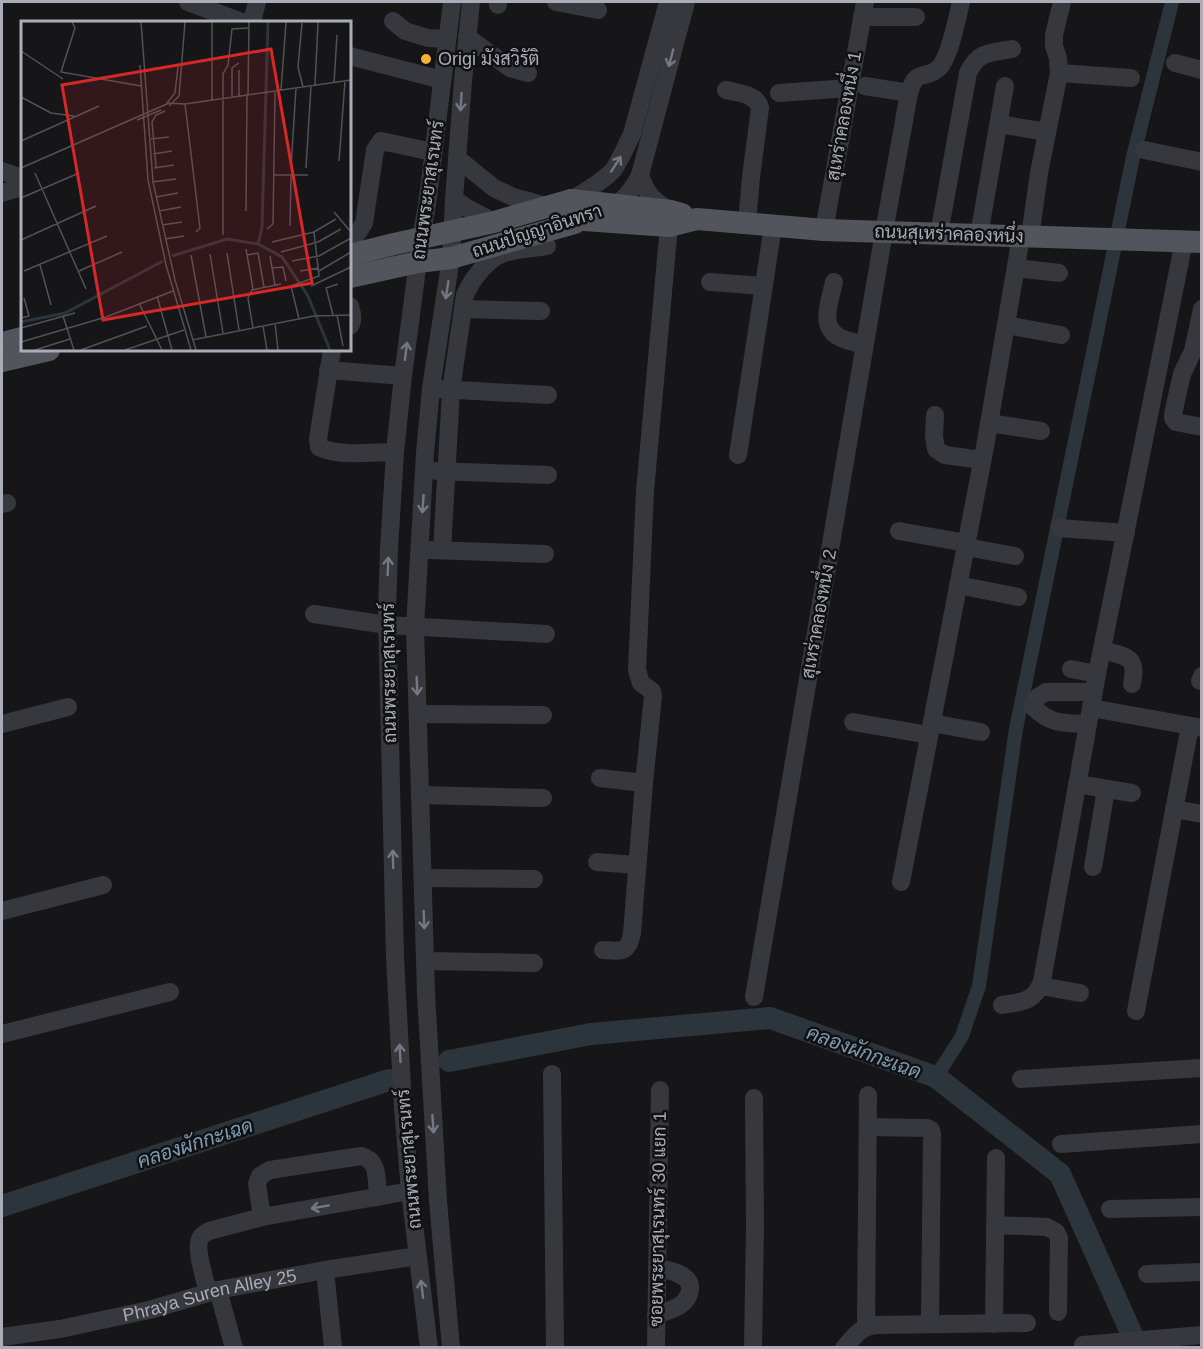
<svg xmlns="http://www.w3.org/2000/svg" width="1203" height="1349" font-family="Arial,Sarabun,sans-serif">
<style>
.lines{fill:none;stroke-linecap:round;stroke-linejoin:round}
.canal{stroke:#2c353c;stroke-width:14}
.river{stroke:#2c353c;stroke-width:22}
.minor{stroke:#37383d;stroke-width:18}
.major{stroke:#53555c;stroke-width:22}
.oneway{stroke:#757881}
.poi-dot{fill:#f2b134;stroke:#111113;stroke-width:2}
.labels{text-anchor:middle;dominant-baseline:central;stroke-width:5;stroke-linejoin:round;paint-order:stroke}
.poi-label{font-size:18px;fill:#a8adb8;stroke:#111113;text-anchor:start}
.street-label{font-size:18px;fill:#a8adb8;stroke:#111113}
.water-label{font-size:20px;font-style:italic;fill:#7f9bb3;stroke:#111113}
.inset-river{fill:none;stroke:#2c353c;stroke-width:3}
.inset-road{fill:none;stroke:#505258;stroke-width:1.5}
.view{fill:#d62828;fill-opacity:0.15;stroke:#d62828;stroke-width:3}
.inset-edge{fill:none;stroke:#a8adb8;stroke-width:3}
</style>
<rect width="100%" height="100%" fill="#161618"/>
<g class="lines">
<!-- canal -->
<path class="canal" d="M936,1077L962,1036L979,986L1016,729L1133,157L1172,2"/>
<!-- river -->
<g class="river">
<path d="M449,1061L591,1034L770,1018L936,1077L1060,1174L1138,1348"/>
<path d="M2,1206L389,1080"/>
</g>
<!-- minor -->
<g class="minor">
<path d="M188,2L242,22"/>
<path d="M556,2L598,10"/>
<path d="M498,5V2"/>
<path d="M862,17H916"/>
<path d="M393,21L405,31L428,38L447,39"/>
<path d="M252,22L257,2"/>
<path d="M467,37L510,68L528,73"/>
<path d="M350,56L442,80"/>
<path d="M1175,63L1202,70"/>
<path d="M1059,73L1131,78"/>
<path d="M865,86L909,93"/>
<path d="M726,90C738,93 757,94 760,108L751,177L747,223"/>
<path d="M779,93L849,88"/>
<path d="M999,124L1047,132"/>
<path d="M1144,150L1202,162"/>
<path d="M457,158L494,188L513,197L546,206"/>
<path d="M2,171L22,178"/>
<path d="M640,175C647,195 653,201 671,211"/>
<path d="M2,193L22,187"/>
<path d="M454,199L467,208L494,222"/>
<path d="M571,200C583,193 606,179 614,169C621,158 626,146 632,134L668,2"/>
<path d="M610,208C624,201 633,189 640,175L686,2"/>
<path d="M824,230L865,2"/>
<path d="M939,234L968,73C978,51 991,53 1012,49"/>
<path d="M979,235L1005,86"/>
<path d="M350,237L357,234L364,223L375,150L381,141L433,152"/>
<path d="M1030,237L1039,173L1059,73L1058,58L1054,46V35L1062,2"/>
<path d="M1016,268L1059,273"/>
<path d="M710,282L764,286"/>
<path d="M834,282C830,301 818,328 841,338C848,341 857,343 864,345"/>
<path d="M350,306C352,313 354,320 350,326"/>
<path d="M463,309L541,311"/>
<path d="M1202,309L1193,351L1182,374L1173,414V418L1176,422L1202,427"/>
<path d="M1006,325L1061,335"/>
<path d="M332,350L318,439L319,447C340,457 372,452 395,452"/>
<path d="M328,370L403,376"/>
<path d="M439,389L548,395"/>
<path d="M935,415L934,436L936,449L945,455L982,460"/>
<path d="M989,423L1041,431"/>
<path d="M738,455L773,226"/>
<path d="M436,471L548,475"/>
<path d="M2,504L7,503"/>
<path d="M1059,528L1126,533"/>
<path d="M899,531L966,543"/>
<path d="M966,547L1015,556"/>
<path d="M430,550L545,554"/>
<path d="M442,550L451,390L465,295C472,279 487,259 504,253C517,249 533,248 547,246"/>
<path d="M958,585L1018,597"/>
<path d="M314,614L387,625L546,634"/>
<path d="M1102,650C1126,657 1138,655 1132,684"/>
<path d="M1071,669L1097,674"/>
<path d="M1200,681L1202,676"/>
<path d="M1091,708L1202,728"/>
<path d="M418,714L543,715"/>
<path d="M853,722L929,735"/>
<path d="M932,723L981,732"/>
<path d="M2,724L68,707"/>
<path d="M1088,724C1063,723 1051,725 1032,706C1035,698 1039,696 1046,692H1094"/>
<path d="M600,778L644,783"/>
<path d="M1077,784L1132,793"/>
<path d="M420,795L543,798"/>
<path d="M1174,809L1202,814"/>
<path d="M597,862L637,865"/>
<path d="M1093,867L1106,789"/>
<path d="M423,878L534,879"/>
<path d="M901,882L985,447L1021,237"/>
<path d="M2,911L103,885"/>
<path d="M603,950C621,951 628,954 632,933L644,783L653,696L652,691L641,683L637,670L645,491L669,226"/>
<path d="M425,961L534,963"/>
<path d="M1041,986L1080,993"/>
<path d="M754,997L884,232L909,93C917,66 926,81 939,68C950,57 957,18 961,2"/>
<path d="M1002,1005C1021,1002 1035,1002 1042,981L1097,674L1184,241"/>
<path d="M1136,1011L1190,726"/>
<path d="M2,1034L170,992"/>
<path d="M552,1074L555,1348"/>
<path d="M1021,1079L1202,1068"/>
<path d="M868,1127L927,1128L931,1130L932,1134L930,1324"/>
<path d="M1061,1144L1202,1134"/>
<path d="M378,1197C376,1181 380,1160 361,1156L270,1170L260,1176L257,1184L262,1217L410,1191"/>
<path d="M1110,1209L1202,1207"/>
<path d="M995,1225L1047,1227L1056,1232L1059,1238L1058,1312"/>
<path d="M325,1270L333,1348"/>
<path d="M1147,1274L1202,1272"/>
<path d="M218,1290L234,1348"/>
<path d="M208,1292C205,1280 194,1246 201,1237C203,1234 206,1233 209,1231L262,1217"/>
<path d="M656,1315C664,1312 672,1310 679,1306C685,1302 689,1297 690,1290C692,1274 669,1270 657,1268"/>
<path d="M994,1324L996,1158"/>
<path d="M866,1326L868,1095"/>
<path id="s1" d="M2,1337L60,1329L149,1310L218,1290L325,1270L418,1256"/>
<path d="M429,1348L410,1191L403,1107L395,958L387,612L389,549L395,452L403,376L421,238L427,205L452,2"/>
<path d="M451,1348L438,1201L426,993L415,627L425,453L431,388L451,258L454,199L463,81L471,2"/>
<path d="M656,1348L660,1090"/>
<path d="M753,1348L755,1227L754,1098"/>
<path d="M844,1348C854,1337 860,1327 875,1325L1027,1323"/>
<path d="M1083,1348V1345L1202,1335"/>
</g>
<!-- major -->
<g class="major">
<path d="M571,200L569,207L575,217L584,220L669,226L697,219L824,230L1202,242"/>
<path d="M350,255L394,244L494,222L571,200L671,211L682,214"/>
<path d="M350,277L418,262L451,258L575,223"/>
<path d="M2,343L22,338"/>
<path d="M2,361L49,350"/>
</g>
</g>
<!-- one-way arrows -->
<defs><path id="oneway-shaft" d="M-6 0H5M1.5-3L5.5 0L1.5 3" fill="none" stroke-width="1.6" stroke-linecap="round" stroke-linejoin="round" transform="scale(1.5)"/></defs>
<g class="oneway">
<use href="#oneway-shaft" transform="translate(671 58) rotate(105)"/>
<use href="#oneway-shaft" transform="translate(461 102) rotate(94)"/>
<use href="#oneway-shaft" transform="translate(616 164) rotate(-57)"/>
<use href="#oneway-shaft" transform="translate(447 290) rotate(99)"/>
<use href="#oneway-shaft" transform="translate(406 351) rotate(-83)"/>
<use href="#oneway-shaft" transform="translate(423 504) rotate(94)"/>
<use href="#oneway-shaft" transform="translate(388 566) rotate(-88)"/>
<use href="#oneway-shaft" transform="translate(417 686) rotate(88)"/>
<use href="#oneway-shaft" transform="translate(393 859) rotate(-91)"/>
<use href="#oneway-shaft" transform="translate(424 920) rotate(88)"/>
<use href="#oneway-shaft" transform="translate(400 1053) rotate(-93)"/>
<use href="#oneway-shaft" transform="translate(433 1124) rotate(86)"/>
<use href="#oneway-shaft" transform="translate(320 1207) rotate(170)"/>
<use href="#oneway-shaft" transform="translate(422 1289) rotate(-97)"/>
</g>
<!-- markers -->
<circle class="poi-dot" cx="426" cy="59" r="6"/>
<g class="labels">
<!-- poi labels -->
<g class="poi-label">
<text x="438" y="59">Origi มังสวิรัติ</text>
</g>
<!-- street labels -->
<g class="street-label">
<text transform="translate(844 116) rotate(-80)">สุเหร่าคลองหนึ่ง 1</text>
<text transform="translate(428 190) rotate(-82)">ถนนพระยาสุเรนทร์</text>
<text transform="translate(537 231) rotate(-18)">ถนนปัญญาอินทรา</text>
<text transform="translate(949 234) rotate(2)">ถนนสุเหร่าคลองหนึ่ง</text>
<text transform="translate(819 614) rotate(-80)">สุเหร่าคลองหนึ่ง 2</text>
<text transform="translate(389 673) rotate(-91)">ถนนพระยาสุเรนทร์</text>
<text transform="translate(409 1159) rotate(-95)">ถนนพระยาสุเรนทร์</text>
<text transform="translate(658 1219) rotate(-89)">ซอยพระยาสุเรนทร์ 30 แยก 1</text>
<text stroke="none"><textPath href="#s1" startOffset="212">Phraya Suren Alley 25</textPath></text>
</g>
<!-- water labels -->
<g class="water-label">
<text transform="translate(864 1052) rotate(20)">คลองผักกะเฉด</text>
<text transform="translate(195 1143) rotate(-18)">คลองผักกะเฉด</text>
</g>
</g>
<!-- overview -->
<g transform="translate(21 21)">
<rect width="330" height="330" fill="#161618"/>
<path class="inset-river" d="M237,223L241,206L247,1M151,235L206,218L237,223L261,236L287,275L309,329M0,301L44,292L142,240"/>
<path class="inset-road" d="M51,1L54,7L40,51L120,65M120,1L132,161L154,259L175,329M281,2L277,46L282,66M0,30L42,58M119,44L127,159L145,244L170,329M218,49V75M313,62L316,14M294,64L297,1M260,69L265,1M227,74L228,1M0,76L30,92L53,95M211,76V47L218,42M191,79V1M146,82L154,72L157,45M146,82L164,83L330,59M164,83L179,207L175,211M148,85L158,75L164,1M116,99L140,89M130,118L148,116M0,120L78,85M132,133L151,130M318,140L324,60M135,146L131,101L135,94L144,90M270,146L275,67M0,147L148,82M133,147L153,144M285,147L290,65M14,152L65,268M252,154H287M131,161L155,158M135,176L157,172M0,177L58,152M138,190L160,186M225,190L226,74M313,191L330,211M141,204L161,201M269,205L270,154M246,208L252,203L254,70M202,214V53L207,44L211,8L227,7M144,218L163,215M0,219L75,185M251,221L293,211L315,198M225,228L232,268M260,231L297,221L320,208M206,232L218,309M189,233L202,312M170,234L185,316M226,234L237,232L243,266M249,235L254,264M271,240L298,235L330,217M19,244L30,284M251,247L262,246L265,260M3,250L86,215M58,250L101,231M279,250L298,247M298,250L330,231M290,265L330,246M136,275L151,329M118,282L141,329M312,294L305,267L317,263M316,294L322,325M42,295L53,329M0,297L8,295L3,277M278,298L270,265L298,255L293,211M254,302L257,329M242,305L246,329M0,307L54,292M232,307L227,277L231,269L260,263M171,319L293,295L330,294M0,321L85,296L152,270M14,329L49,318M60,329L126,305M104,329L163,309"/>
<path class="view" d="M250,28L291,262L82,299L41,64Z"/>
<rect width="330" height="330" class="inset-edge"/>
</g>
<!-- border -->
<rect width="1203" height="1349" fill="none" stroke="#a8adb8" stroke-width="6"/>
</svg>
